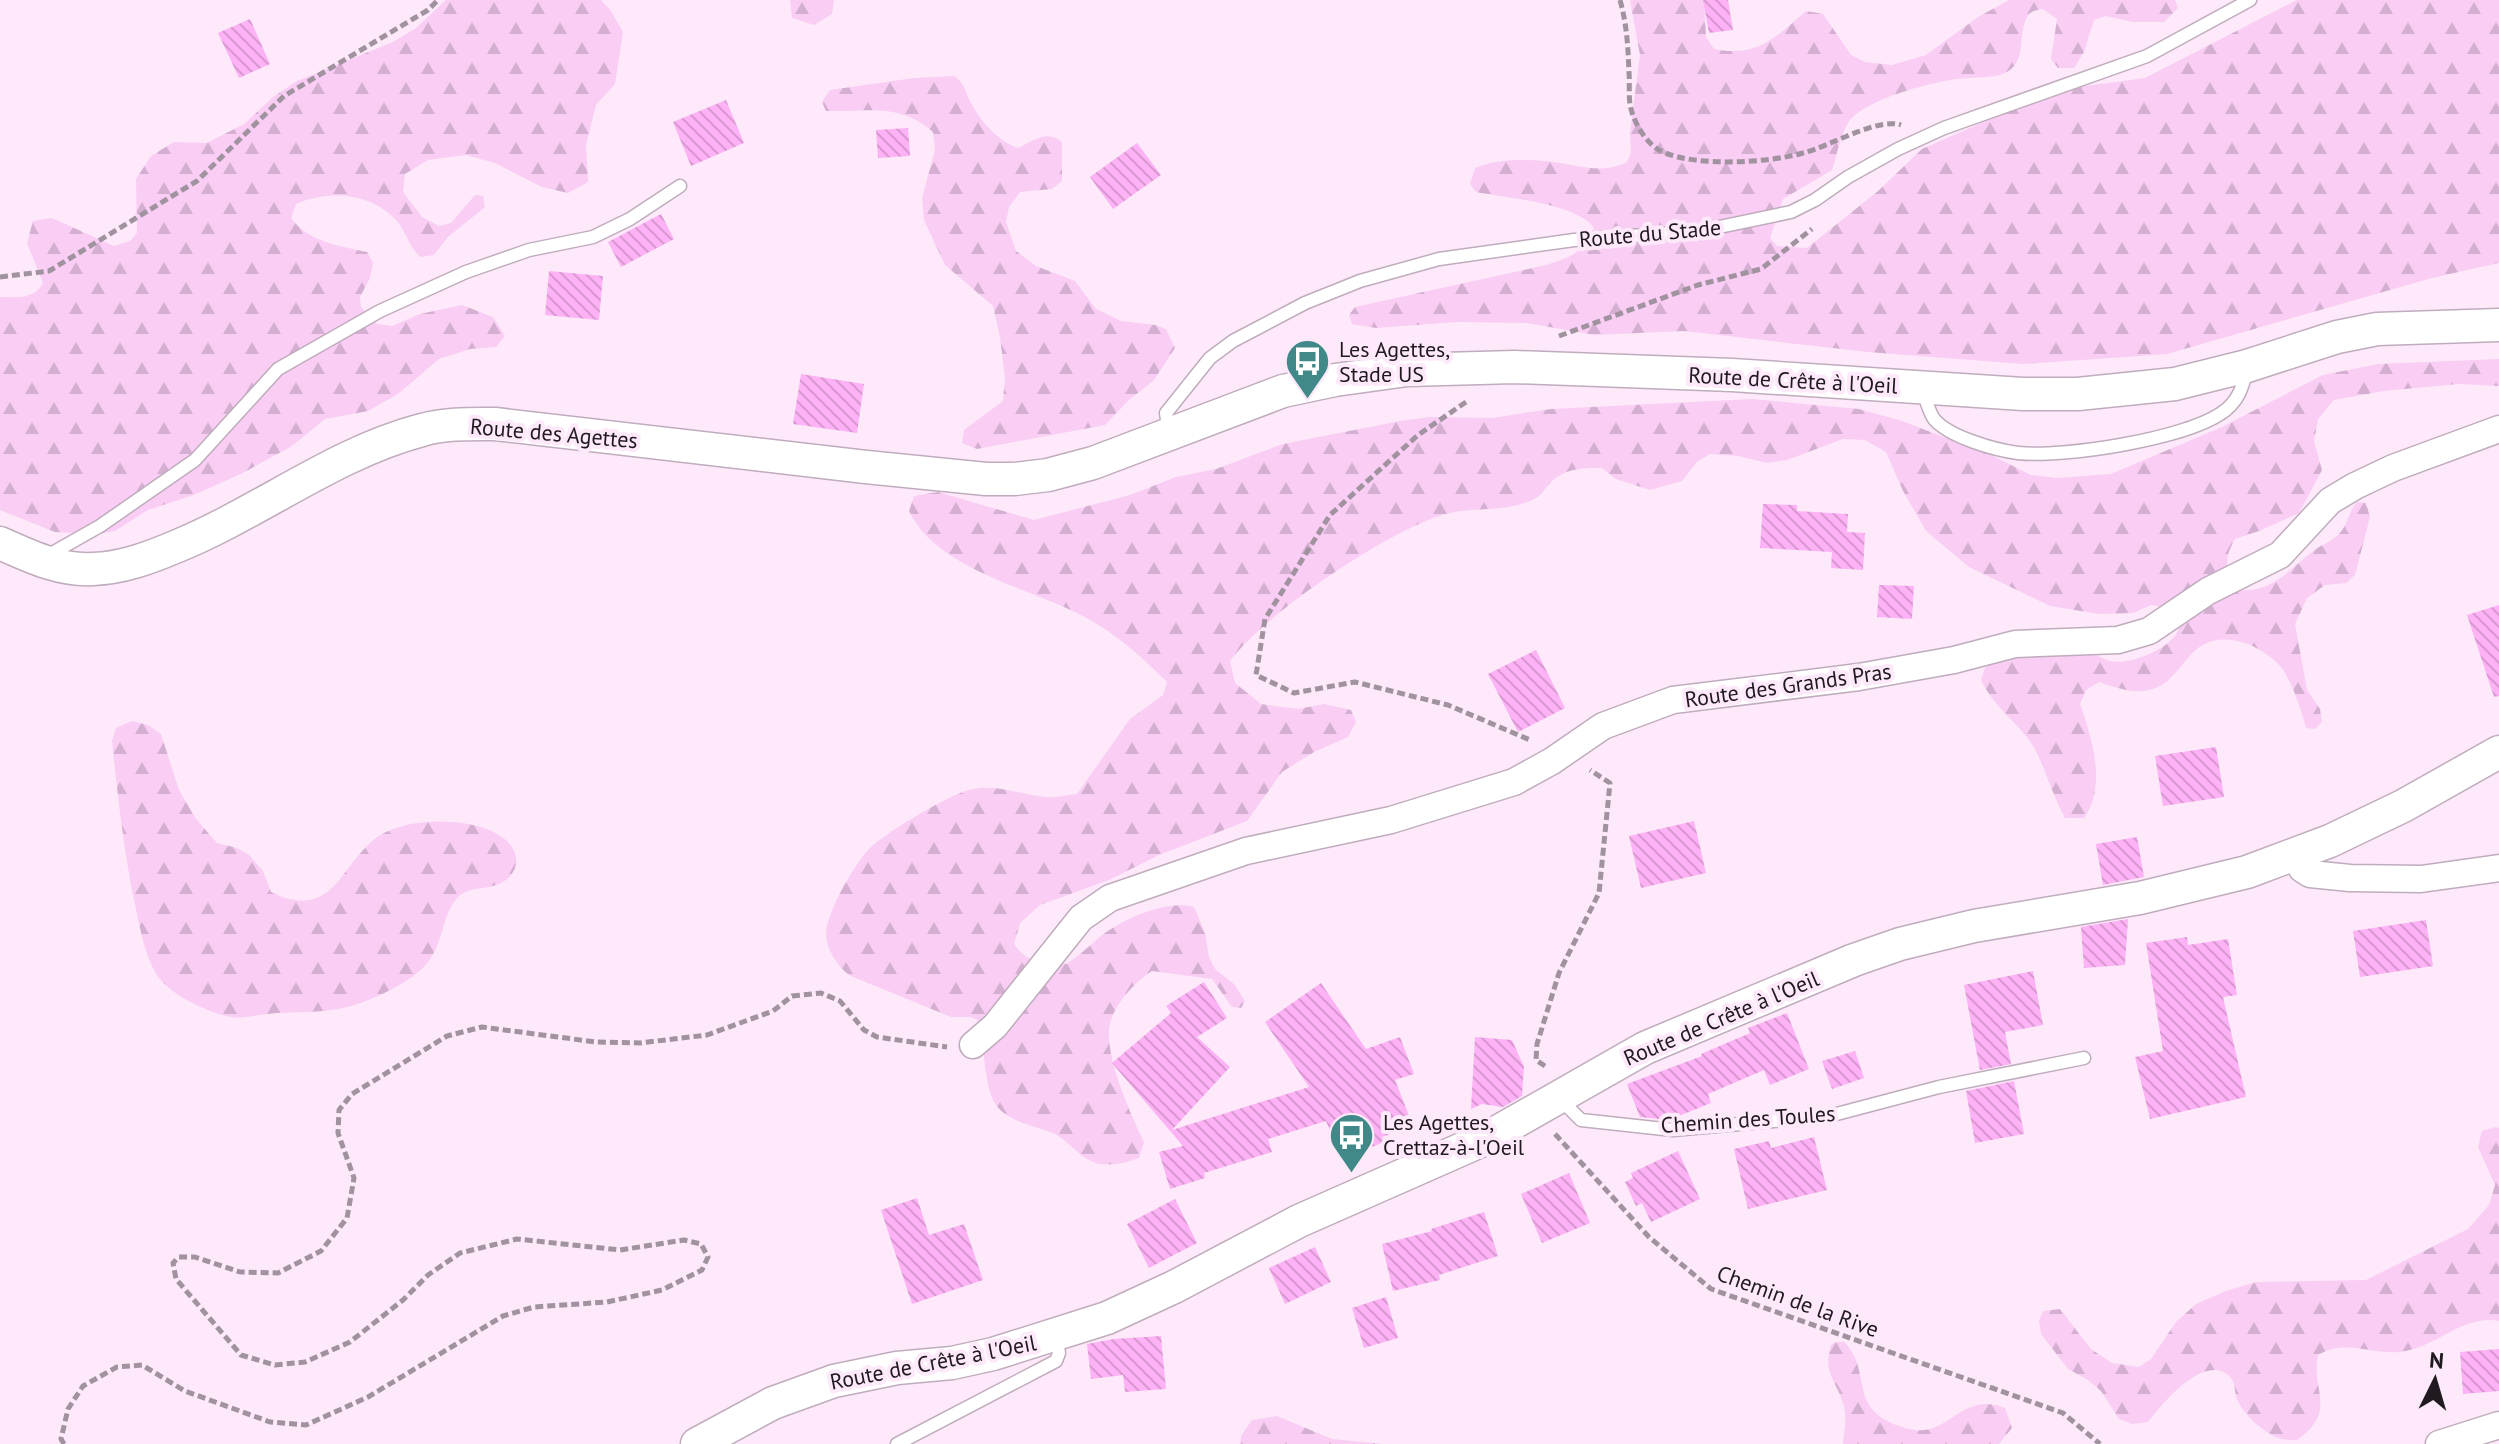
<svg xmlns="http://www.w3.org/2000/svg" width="2499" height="1444" font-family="'PT Sans',sans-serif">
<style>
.forest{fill:url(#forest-firs)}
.building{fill:url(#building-back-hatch)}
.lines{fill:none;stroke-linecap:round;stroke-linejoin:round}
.service-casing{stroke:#bfacbc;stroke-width:15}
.minor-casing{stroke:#bfacbc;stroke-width:29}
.tertiary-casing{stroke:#bfacbc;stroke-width:35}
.path{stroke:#a0929e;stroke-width:5;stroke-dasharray:8 4;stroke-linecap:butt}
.service{stroke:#fff;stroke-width:12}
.minor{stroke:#fff;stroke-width:26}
.tertiary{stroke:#fff;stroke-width:32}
.labels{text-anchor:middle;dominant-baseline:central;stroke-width:8;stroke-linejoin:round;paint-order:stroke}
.street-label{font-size:22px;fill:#20191f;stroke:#fde9fa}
.poi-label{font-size:22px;fill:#20191f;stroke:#fde9fa;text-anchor:start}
</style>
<defs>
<pattern id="forest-firs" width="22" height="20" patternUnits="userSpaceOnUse" patternTransform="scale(2)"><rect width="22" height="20" fill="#f9cdf4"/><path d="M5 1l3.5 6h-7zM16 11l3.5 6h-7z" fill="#d5afd1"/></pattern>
<pattern id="building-back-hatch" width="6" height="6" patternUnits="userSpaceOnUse" patternTransform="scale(2)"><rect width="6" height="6" fill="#fdb2f5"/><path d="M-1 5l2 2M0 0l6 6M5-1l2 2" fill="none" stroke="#d998d2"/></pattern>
</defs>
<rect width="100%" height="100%" fill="#fde9fa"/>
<!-- forest -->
<g class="forest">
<path d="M446,0H601L611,11L623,32L615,84L596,105L586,145L588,182L568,193L542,187L495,163L466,155L428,160L405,174L403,192L422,217L439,226L451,223L475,195L483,196L485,207L448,237L434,255L420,257C408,245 406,231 396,220C370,192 328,190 296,204L291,218C308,242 340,246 367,252L373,263L370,278L360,297L361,307L377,324L392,326L420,314L462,305L493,317L505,336L496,347L470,349L439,359L398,394L368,411L325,419L292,446L241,474L191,496L148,510L115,531L98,534L55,532L0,510V297C16,297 34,300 43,283L27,243L33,221L52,218L114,246L130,241L137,233L136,179L151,156L174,142L207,143L244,124L273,97L297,81L393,42L416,28Z"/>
<path d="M790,0H834L832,14L814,25L792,18Z"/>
<path d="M1630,0H1704L1706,37L1714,49C1757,58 1776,37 1806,11L1823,14L1851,55L1865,62L1892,65L1926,55L1978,17L2009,0H2175L2178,8L2164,22H2132L2106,16L2094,20L2084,52L2074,68H2058L2051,59L2057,19L2043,9C2037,10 2030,11 2027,17C2017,35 2028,62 2005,73C1992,79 1970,77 1956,79C1929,83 1862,100 1848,123C1840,136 1837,155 1832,170L1783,199L1770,238L1777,246L1807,248L1878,191L1922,149L2004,113L2078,87L2145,78L2297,0H2499V263L2432,278L2167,354L2023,364L1868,352L1684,331L1594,335L1527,323L1457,322L1376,328L1352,324L1349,315L1355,307L1542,266C1571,257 1580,256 1594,228C1576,203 1506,198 1476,192L1470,184L1475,168C1497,159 1521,159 1545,161C1574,163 1600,176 1627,162L1631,152L1630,133L1640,55Z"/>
<path d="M954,76C965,83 965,92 971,103C981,122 998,141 1018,148C1033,141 1047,129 1062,142V181L1052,189L1020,192L1009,207L1006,222L1016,251L1036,266L1075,281L1096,309L1121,321L1155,325L1166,329L1175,348L1154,380L1128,401L1105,425L977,449L962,443L964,430L1003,401L1005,378L1000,337L993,306L945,265L924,220L922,198L935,150L933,132C900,102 866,112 826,111L822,102L830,90L914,78Z"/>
<path d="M2499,359V386L2458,384L2384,391L2334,400L2318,419L2314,441L2322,470L2299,513L2259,531L2235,539C2222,563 2226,568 2240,590C2274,593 2291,567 2316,549C2323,544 2332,541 2338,535C2347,527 2349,511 2357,502L2366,503L2370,517L2355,575L2346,583L2325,585L2307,598L2295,624L2307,690L2320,709L2322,722L2315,729L2306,728C2302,711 2291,679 2280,666C2262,646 2227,631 2203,645C2186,654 2176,679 2158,687C2138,696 2120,689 2099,682L2086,690L2080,704C2092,737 2107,787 2084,818H2065C2053,796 2046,771 2035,749C2021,724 1995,710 1981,680L1985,668L1993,662L2071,640C2083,646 2097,657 2110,661C2129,666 2174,648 2179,628L2167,608L2151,605L2133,613L2099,614L2050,606L1969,567L1926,531L1903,491L1886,452L1865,440L1843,439L1787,460L1767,463L1738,456L1710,454L1697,462L1682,481L1650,490L1616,479L1602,468C1582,468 1566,468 1551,482C1545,488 1541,496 1534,499C1508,512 1478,507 1450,513C1395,525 1263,615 1230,661L1235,683L1261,704L1298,709L1324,704L1351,710L1356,722L1348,737L1314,752L1282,772L1247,821L1159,855L1109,880L1040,905L1020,923L1014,944C1028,965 1043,962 1066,964C1079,956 1089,946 1101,936C1122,919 1168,899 1194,907L1205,933L1209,957L1215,969L1234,984L1245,1001L1241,1008L1232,1007L1212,979L1152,971C1135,982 1115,1003 1110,1024C1103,1054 1131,1115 1144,1142L1139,1158C1126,1163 1104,1168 1091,1161C1078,1155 1069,1142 1057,1135C1038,1126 1009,1123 996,1105C984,1089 984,1043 980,1021L970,1017H951L851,976C839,969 827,950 826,936C825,914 854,865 869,849C885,833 941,800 963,792C990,781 1019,795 1047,797C1057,798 1068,795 1077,794L1130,719L1163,695L1167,682C1143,658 1115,633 1085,617C1031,588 937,570 909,511L914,496L938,492L1034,520L1130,495L1176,477L1216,469L1283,444L1400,421L1430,417L1492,418L1551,409L1752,399L1859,409L1902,421L1993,456L2031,475L2057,478L2111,474L2222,427L2323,375L2378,364Z"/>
<path d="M132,721L148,725L161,734L179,790L196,819L217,843L237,848L249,855L263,871L271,892C339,925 340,855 386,832C405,823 430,820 451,822C469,823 493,828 507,841C524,858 516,880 493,886C482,889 468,888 459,896C438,917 447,950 416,974C399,987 372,1000 351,1006C324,1014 295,1011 267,1014C255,1015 243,1019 231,1017C208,1013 166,993 155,972C145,954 140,929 136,909C124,854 118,798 112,741L116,728Z"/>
<path d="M2496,1127L2499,1128V1321C2462,1314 2434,1350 2398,1352C2369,1354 2345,1339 2318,1355C2310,1388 2339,1411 2297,1440C2292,1440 2284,1440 2279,1438C2264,1433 2244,1415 2238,1401C2234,1394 2236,1384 2231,1378C2206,1350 2162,1404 2148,1422L2132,1424L2119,1419L2101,1391L2088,1380L2068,1369L2041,1334L2039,1321L2043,1311L2060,1309L2091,1349L2112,1363L2139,1367L2151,1359L2176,1322L2196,1304L2226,1291L2256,1282L2366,1280L2468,1229L2489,1205L2495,1185L2478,1147L2482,1131Z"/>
<path d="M1836,1342H1844C1875,1372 1843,1412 1909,1429C1949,1439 1961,1390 2005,1408L2012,1428L1999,1444H1843C1844,1431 1847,1419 1844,1406C1837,1381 1822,1373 1831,1345Z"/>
<path d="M1277,1416L1332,1439L1383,1444H1240L1241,1436L1252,1420Z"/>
</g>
<!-- building -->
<g class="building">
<path d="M1703,0H1728L1733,30L1709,33Z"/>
<path d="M250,19L270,64L239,78L218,33Z"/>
<path d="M726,100L744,143L691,166L673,122Z"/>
<path d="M908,128L910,156L878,158L876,130Z"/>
<path d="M1137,143L1161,175L1113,209L1090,177Z"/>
<path d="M661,214L674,239L621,267L608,242Z"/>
<path d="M549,271L603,276L599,320L545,315Z"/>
<path d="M801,374L864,384L857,433L793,424Z"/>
<path d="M1763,504L1797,505V511L1848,514L1847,532L1865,533L1863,570L1831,568L1832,552L1760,548Z"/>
<path d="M1879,585L1914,586L1912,619L1877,617Z"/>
<path d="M2499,605V696L2494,697L2467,615Z"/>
<path d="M1536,650L1565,708L1518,732L1488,674Z"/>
<path d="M2216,747L2224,797L2163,806L2155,756Z"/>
<path d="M1694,821L1706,873L1641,888L1629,836Z"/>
<path d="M2137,837L2144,877L2103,885L2096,844Z"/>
<path d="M2128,919L2125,965L2084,968L2081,927Z"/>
<path d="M2426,920L2433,966L2360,977L2353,931Z"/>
<path d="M2187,937L2188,945L2228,939L2237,995L2223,997L2246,1097L2150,1119L2135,1057L2163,1051L2146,943Z"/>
<path d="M2033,971L2043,1025L2005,1032L2011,1064L1980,1070L1964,985Z"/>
<path d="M1204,982L1227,1018L1197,1037L1230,1067L1172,1130L1309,1087L1265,1022L1321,983L1366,1049L1400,1037L1414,1074L1395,1080L1413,1126L1382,1137L1384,1142L1342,1159L1326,1121L1268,1139L1272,1152L1204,1173L1205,1178L1170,1189L1159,1152L1183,1146L1112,1063L1171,1013L1166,1006Z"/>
<path d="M1787,1013L1809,1069L1770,1085L1764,1070L1708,1094L1711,1103L1669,1120L1640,1117L1627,1084L1702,1056L1701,1054L1750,1033L1748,1028Z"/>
<path d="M1475,1037L1512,1040L1524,1067L1522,1096L1503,1107L1482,1104L1471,1109Z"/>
<path d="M1855,1051L1864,1078L1832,1089L1822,1061Z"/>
<path d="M2014,1081L2024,1134L1975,1143L1966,1091Z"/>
<path d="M1814,1137L1827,1190L1748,1209L1734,1149L1769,1141L1771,1148Z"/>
<path d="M1678,1151L1700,1199L1651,1222L1642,1203L1636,1206L1625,1182L1633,1178L1631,1173Z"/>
<path d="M1569,1173L1590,1223L1542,1243L1521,1194Z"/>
<path d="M917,1198L929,1235L964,1224L983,1280L912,1304L881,1210Z"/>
<path d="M1175,1199L1197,1243L1149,1268L1127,1224Z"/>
<path d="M1484,1212L1498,1256L1439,1275L1440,1280L1393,1291L1382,1244L1432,1231L1431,1229Z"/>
<path d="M1315,1247L1331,1282L1285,1304L1269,1268Z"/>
<path d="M1386,1297L1398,1338L1364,1348L1352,1308Z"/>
<path d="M1161,1336L1166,1389L1125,1392L1123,1375L1091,1379L1087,1344L1114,1339Z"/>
<path d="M2499,1349V1391L2463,1394L2460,1352Z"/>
</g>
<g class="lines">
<defs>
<g id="service">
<path d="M1922,390C1926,399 1929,412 1934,419C1949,437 1995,450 2018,453C2064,458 2182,439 2220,414C2238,403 2243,387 2247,368"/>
<path d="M1169,433L1166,413L1210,358L1233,341L1305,303L1360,281L1439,259L1574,240L1700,231L1791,212L1815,200L1848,177L1898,149L1944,128L2147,56L2250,0"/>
<path d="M47,556L100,526L195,460L278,369L380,311L466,272L529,250L593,237L630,219L680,186"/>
<path d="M1560,1099L1581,1120L1673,1130L1829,1116L1939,1087L2084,1058"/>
<path d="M897,1444L1056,1361L1059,1353L1056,1336"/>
</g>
<g id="minor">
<path d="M2294,856L2302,869L2310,874L2350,878L2421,879L2499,868"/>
<path d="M973,1045L995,1026L1081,918L1110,898L1246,851L1391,820L1514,782L1552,761L1603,726L1673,700L1859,677L1954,660L2015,644L2118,640L2149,631L2208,591L2280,555L2330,501L2355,486L2393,468L2499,429"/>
<path d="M2439,1444L2499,1425"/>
</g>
<g id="tertiary">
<path d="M0,543C29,556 60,571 93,569C122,568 149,558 175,547C259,513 334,453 422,430C446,423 471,424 495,424L866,467L986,479H1015L1048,475L1093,463L1283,391L1335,380L1407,370L1515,367L1732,375L2023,394H2078L2175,384L2247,366L2337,337L2377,329L2499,325"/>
<path d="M697,1444L773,1403L834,1381L897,1368L952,1363L993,1354L1107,1318L1174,1287L1299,1221L1485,1139L1645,1048L1854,960L1900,944L1974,926L2140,898L2247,872L2330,841L2403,806L2499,752"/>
</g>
</defs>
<!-- service casing -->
<use href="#service" class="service-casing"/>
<!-- minor casing -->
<use href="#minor" class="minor-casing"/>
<!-- tertiary casing -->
<use href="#tertiary" class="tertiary-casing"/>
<!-- path -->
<g class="path">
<path d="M1620,0C1627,25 1628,47 1629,73C1630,84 1628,98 1631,109C1635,125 1648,146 1663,152C1696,167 1768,163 1803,153C1828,147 1878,117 1901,125"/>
<path d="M0,277L49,271L197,181L284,96L428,10L438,0"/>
<path d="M1559,336L1698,285L1761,269L1812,229"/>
<path d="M1466,402L1418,435L1330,515L1265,619L1256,675L1294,693L1355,682L1448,705L1530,740"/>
<path d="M1545,1066L1536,1060L1537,1044L1559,973L1599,893L1610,783L1590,770"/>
<path d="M1555,1134L1649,1237L1711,1289L2063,1413L2100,1444"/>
<path d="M64,1444L61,1439L68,1409L83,1386L117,1367L142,1365L185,1391L270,1422L306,1425L368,1397L503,1316L534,1307L607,1302L662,1290L702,1270L708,1257L701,1244L684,1240L620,1250L517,1239L460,1253L428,1275L403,1300L350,1342L305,1362L275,1365L241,1355L176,1279L173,1263L179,1257H195L240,1272L278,1273L321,1251L347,1218L354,1178L338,1133L339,1110L352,1094L447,1036L482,1027L596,1042L640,1043L707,1035L773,1011L792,996L821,993L840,1001L864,1030L877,1037L947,1047"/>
</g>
<!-- service -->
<use href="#service" class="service"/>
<!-- minor -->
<use href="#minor" class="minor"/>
<!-- tertiary -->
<use href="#tertiary" class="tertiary"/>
</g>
<!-- icons -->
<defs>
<symbol id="bus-pin" viewBox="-11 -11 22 30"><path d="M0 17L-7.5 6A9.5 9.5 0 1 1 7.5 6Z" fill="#418989" stroke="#fde9fa"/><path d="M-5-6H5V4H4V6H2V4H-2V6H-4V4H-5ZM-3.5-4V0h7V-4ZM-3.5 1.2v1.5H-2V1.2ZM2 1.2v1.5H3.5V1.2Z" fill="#fff"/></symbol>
</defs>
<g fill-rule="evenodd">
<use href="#bus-pin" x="1282" y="336" width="51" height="69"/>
<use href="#bus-pin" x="1326" y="1110" width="51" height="69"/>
</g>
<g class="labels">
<!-- street labels -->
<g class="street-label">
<text transform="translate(1650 233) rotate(-5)">Route du Stade</text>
<text transform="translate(1793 380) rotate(3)">Route de Crête à l'Oeil</text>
<text transform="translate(554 433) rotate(5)">Route des Agettes</text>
<text transform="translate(1788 685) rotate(-8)">Route des Grands Pras</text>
<text transform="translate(1721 1018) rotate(-23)">Route de Crête à l'Oeil</text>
<text transform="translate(1748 1119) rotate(-4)">Chemin des Toules</text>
<text transform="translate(1798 1301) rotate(20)">Chemin de la Rive</text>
<text transform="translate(933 1362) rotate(-11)">Route de Crête à l'Oeil</text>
</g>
<!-- poi labels -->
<g class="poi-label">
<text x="1339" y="349">Les Agettes,<tspan x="1339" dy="25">Stade US</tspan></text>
<text x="1383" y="1122">Les Agettes,<tspan x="1383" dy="25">Crettaz-à-l'Oeil</tspan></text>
</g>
</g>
<!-- north arrow -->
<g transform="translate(2435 1380) rotate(5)" stroke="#fde9fa" stroke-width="6" paint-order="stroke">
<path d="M0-6L14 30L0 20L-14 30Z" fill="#20191f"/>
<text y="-12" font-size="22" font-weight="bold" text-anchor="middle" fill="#20191f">N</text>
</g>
</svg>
